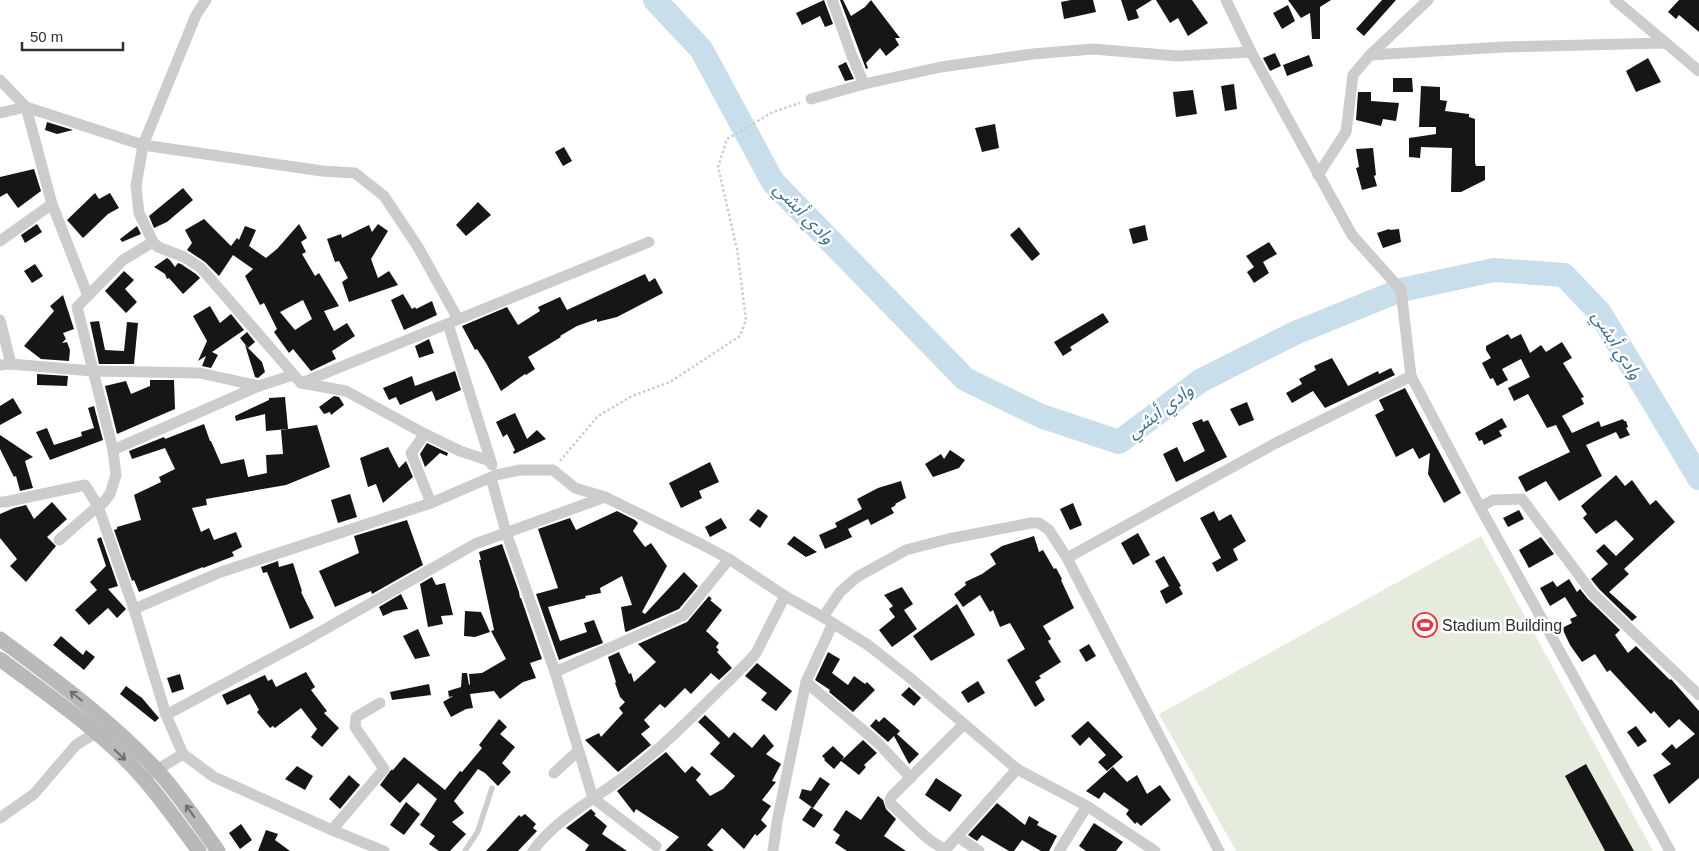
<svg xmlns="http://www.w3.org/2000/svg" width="1699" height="851" font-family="Helvetica,'Noto Sans Arabic',sans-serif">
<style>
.green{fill:#e5ecdd}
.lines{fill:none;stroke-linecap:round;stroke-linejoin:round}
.river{stroke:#c9deeb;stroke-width:24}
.building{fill:#161616;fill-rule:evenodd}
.path{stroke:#ccc;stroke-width:2.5;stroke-dasharray:2.5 2.5;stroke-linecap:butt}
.lane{stroke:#ccc;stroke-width:5.5}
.street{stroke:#ccc;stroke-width:11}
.secondary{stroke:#b9b9b9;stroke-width:15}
.oneway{stroke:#6d6d6d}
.labels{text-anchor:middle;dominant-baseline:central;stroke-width:5;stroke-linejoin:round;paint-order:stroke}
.poi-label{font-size:16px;fill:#2f2f2f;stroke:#fff;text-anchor:start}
.water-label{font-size:18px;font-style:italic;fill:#3e6f8f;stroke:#fff}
</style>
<rect width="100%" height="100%" fill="#fff"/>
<!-- green -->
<path class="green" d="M1481,536L1653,851H1236L1159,714Z"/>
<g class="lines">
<!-- river -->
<path class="river" d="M655,0L701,49L773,182L965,379L1041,416L1119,442L1200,381L1295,333L1401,290L1494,270L1564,275L1600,313L1699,478"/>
</g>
<!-- building -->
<g class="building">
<path d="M824,0L833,24L825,27L820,16L802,25L796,13Z"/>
<path d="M840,0H843L851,16L865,7L871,0L900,38H895L899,45L886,56L880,48L866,63L868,68L866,69Z"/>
<path d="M1071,0H1093L1096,12L1064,19L1061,2Z"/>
<path d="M1121,0H1152L1136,10L1139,18L1128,21Z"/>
<path d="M1156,0H1192L1208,23L1188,36L1178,18L1170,23Z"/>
<path d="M1288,0H1331L1320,7V39H1312L1310,13L1301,18Z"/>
<path d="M1382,0H1396L1364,36L1356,29Z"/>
<path d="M1679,0H1699V32L1679,15L1676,19L1668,12Z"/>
<path d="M1288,5L1295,21L1282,29L1273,13Z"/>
<path d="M1275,53L1281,66L1270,71L1263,58Z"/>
<path d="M1309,55L1313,66L1287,76L1283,65Z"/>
<path d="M1648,58L1661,82L1636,92L1626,71Z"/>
<path d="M846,62L854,79L845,81L838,66Z"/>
<path d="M1393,78H1412L1413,92H1393Z"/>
<path d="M1234,84L1237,109L1225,111L1221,86Z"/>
<path d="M1421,86L1440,87V100L1447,101L1445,111L1469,114V117L1475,119V163L1476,166H1485V180L1461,192H1451L1452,148L1421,147L1420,158L1409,157V138L1436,134V127H1419Z"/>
<path d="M1193,90L1197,114L1176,117L1173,92Z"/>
<path d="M1358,92H1371V101L1399,103L1396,121L1383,119L1381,126L1356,120Z"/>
<path d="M47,122L73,130L57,134L45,130Z"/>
<path d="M995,124L999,148L982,152L975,128Z"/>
<path d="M564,147L572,161L563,166L555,152Z"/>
<path d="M1373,148L1376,175L1374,176L1377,186L1362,190L1356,168L1359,167L1356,149Z"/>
<path d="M34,169L41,191L18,208L7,193L0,197V177Z"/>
<path d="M183,188L193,200L167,222L154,228L149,216Z"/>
<path d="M95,193L99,199L110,193L119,208L108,214L83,238L67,220Z"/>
<path d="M478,202L491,215L466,236L456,225Z"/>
<path d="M204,219L231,246L237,238L239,240L245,226L256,230L249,246L266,258L277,249L299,224L307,238L301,242L306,252L302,254L315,276L319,273L339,306L324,311L334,331L347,323L355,336L332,351L336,359L311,371L293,349L289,353L274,332L277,329L264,303L260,305L245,276L253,269L233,255L219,276L205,262L187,250L192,243L185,230ZM303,300L312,319L295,330L280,312Z"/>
<path d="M37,224L42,232L25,243L21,235Z"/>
<path d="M378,224L388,231L371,259L378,278L389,271L398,285L349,302L342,282L348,278L339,261L335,262L327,239L341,234L342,238L369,225L372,232Z"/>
<path d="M1145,225L1148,240L1133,244L1129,229Z"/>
<path d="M137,226L141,234L122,242L120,239Z"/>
<path d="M1019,227L1040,254L1032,261L1010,235Z"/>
<path d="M1389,229L1390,230L1399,229L1401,242L1383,248L1377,233Z"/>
<path d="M1269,242L1277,254L1263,262L1269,273L1254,283L1247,272L1254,267L1246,256Z"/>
<path d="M167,258L170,260L175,267L178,263L181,264L196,274L200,278L183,294L169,278L167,279L165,274L154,267Z"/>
<path d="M35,264L43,276L32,283L24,271Z"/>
<path d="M124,271L134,280L125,289L137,302L126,313L105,291Z"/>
<path d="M645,274L649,282L655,278L663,293L617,317L597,322V319L577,326L560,336L561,337L528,357L535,369L526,375L525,374L501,391L486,363L477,349L475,350L462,326L507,307L518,325L540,311L538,307L560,297L567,310Z"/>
<path d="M403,294L412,309L415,307L416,309L432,301L437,315L404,330L391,300Z"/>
<path d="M63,295L74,329L63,333L66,339L62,343L67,342L70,350L69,361L41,359L24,346L54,311L50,306Z"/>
<path d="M210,306L220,323L231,314L244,330L212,352L218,355L211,368L202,366L206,356L198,361L207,341L193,316Z"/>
<path d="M1103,313L1109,322L1070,347L1072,350L1063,356L1054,342Z"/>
<path d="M99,321L105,350L124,351L127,322L138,323L134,364H99L90,322Z"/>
<path d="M247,332L255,342L248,348L240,338Z"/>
<path d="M1508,334L1511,339L1521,334L1530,353L1541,345L1546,352L1562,342L1572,358L1563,363L1584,397L1581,398L1584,404L1562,416L1572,433L1599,421L1601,427L1623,419L1624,421H1626L1628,427L1626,428L1630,435L1620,439L1616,432L1586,445L1602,476L1559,501L1546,481L1526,492L1518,477L1570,452L1556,425L1547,428L1528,394L1514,401L1508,388L1530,377L1521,359L1502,369L1508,380L1497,386L1493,378L1490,379L1482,363L1491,358L1486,350V346Z"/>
<path d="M429,339L434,353L419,358L415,346Z"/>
<path d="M245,345L262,362L265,372L258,378L255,377Z"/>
<path d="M1332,358L1348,386L1378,371L1379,374L1391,368L1395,375L1325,408L1313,391L1292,403L1286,393L1302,384L1299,379L1316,370L1314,366Z"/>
<path d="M455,371L461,390L436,401L432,391L400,405L396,397L389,400L383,388L412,376L415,386Z"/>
<path d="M37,374L68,376L67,386L37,385Z"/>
<path d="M150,380H174L175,409L117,434L105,386L126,381L131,394L150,386Z"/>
<path d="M1405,388L1461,493L1444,503L1428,474L1430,453L1419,459L1413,448L1396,457L1375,415L1384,410L1379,400Z"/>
<path d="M334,396L339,397L344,405L331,415L330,412L324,414L319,407Z"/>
<path d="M285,397L288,429L266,431L265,414L236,421L235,416L269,400V398Z"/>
<path d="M13,398L22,413L0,425V406Z"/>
<path d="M1247,402L1254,420L1239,426L1230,409Z"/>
<path d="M94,406L103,440L50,460L36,432L47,428L54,445L82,436L81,432L94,428L88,408Z"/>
<path d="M515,413L527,439L537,430L546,439L514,454L513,452L515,450L507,434L503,437L496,422Z"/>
<path d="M1502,418L1507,427L1499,431L1502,436L1484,445L1482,440L1479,441L1475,433Z"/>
<path d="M1202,419L1203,422L1208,420L1227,457L1176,482L1163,454L1177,447L1184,462L1205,451L1192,423Z"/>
<path d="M204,424L210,441H211L221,464L244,459L248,477L267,473L266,455L283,454L281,430L317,425L330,467L286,485L206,499L207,505L192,508L201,532L209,528L214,540L236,532L242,547L232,552L234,556L203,568V567L139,592L134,580L132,581L114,530L117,529V527L141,520L134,495L161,482L159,477L175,469L165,448L132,459L129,451L164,437L165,439Z"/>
<path d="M0,435L33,457L25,461L33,488L20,491L16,476L14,477L0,449Z"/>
<path d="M427,443L448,453L447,456L440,453L425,467L420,454Z"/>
<path d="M388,447L399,468L406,461L413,477L383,503L376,484L368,487L360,458Z"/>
<path d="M950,450L965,460L959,468L933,477L925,464L941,454L944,459Z"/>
<path d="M710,462L719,482L699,491L702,498L681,508L669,483Z"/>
<path d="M1616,475L1625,486L1632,480L1650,505L1656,500L1675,522L1624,569L1629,574L1609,592L1637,617L1632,621L1599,589L1591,579L1608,564L1596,551L1604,544L1616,556L1634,539L1616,520L1596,534L1583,518L1587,514L1581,506Z"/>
<path d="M901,481L906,498L895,504L896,505L891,508L894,513L871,525L868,519L848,529L852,537L825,549L819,535L837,527L835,523L862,509L857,499L878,488Z"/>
<path d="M350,494L357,517L338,523L331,500Z"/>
<path d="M52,502L67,519L47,537L56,546L26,582L10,566L17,559L0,538V514L14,508L26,505L34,519Z"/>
<path d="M1073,503L1082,525L1070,530L1060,509Z"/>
<path d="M758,509L768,516L760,528L749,520Z"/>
<path d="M1519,510L1524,519L1508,527L1503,518Z"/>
<path d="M617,511L635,520L638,523L633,531L645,547L651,543L667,566L642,612L645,614L684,572L698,586L679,609L626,632L625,631L621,607L632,605L622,576L600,588L601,593L585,596L586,598L548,607L560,641L587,632L584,623L594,620L603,643L559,660L536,594L558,588L538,529L570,518L576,530Z"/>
<path d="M1214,511L1219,521L1231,514L1246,541L1233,549L1238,560L1217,572L1212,563L1221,558L1200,518Z"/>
<path d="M721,518L727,528L710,537L705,527Z"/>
<path d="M407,520L423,565L372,594L371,591L335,607L319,571L359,553L354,536Z"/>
<path d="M1138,533L1150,555L1133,565L1121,543Z"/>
<path d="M794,536L817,552L806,557L787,544Z"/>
<path d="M1034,536L1039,552L1043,550L1054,569L1056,568L1062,579L1061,580L1074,608L1043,626L1051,639L1048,641L1061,662L1039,676L1041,678L1035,682L1045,700L1035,707L1007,660L1025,649L1010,623L1000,627L993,610L990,612L980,595L963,607L954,594L966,585L965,582L982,574L996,564L990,554L1002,546Z"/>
<path d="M101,537L118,586L108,589L126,609L117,618L108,608L89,625L75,610L97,590L90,582L106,566L97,539Z"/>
<path d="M1541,537L1554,554L1529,568L1519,550Z"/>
<path d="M502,544L519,592L520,598H521L542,659L530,663L536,678L523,682L500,699L494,691L470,694L473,708L466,709L451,717L443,702L453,696L449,697L448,691L461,687L462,673H467L469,685L470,684L469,674L482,673L506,659L491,631L494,630L479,560H481L479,552Z"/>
<path d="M1164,556L1181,586L1179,587L1183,594L1166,604L1160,591L1169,586L1155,561Z"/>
<path d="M278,561L279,567L293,563L302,591L301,592L314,618L290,629L267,572L263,573L261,567Z"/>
<path d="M432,577L436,585L445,583L453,615L441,616L443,624L428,627L420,584Z"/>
<path d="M1569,579L1577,592L1580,589L1588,599L1620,630L1615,635L1628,653L1636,646L1670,680L1671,679L1699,711V778L1669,804L1653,775L1671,764L1661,754L1672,744L1676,749L1695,734L1679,719L1669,728L1654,711L1651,714L1610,670L1607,672L1595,654L1582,662L1570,645L1562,628L1572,623L1570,619L1577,616L1565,597L1550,606L1540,588L1553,581L1557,587Z"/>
<path d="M902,587L913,604L904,610L917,629L892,647L879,630L895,617L889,609L893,606L884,595Z"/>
<path d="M401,594L408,609L394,611L383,616L379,607Z"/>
<path d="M709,596L712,599L710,600L722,610L706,631L719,643L716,647L719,650L717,652L732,668L719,680L711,673L691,694L685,688L665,708L660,704L644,720L650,727L641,734L651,745L618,772L585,740L599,733L601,737L623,713L619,708L625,702L620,697L615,683L616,682L608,657L619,652L629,674L631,673L634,682L656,662L638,644L687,622Z"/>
<path d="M957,604L975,635L931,661L913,636Z"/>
<path d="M465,611L481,612L490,632L475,637L464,636Z"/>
<path d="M418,629L430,656L415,659L403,636Z"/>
<path d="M61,636L83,655L86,650L95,657L84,670L53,645Z"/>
<path d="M1089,644L1096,656L1086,662L1079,650Z"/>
<path d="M828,652L840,659L832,673L848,685L854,676L865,684L867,682L875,690L853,712L829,692L830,690L815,680Z"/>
<path d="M757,663L792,691L776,711L761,700L767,693L745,676Z"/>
<path d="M306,672L315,687L311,690L327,711L324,713L339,728L322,747L311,737L317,729L301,708L275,728L273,726L270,728L257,712L259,710L250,694L227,705L222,695L265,675L268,681L272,679L276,687Z"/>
<path d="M180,674L184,689L172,693L167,678Z"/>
<path d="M978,681L985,693L968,703L961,692Z"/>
<path d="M429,684L431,695L392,700L390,692Z"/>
<path d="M126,686L142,698L159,718L155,722L120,694Z"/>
<path d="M909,687L921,698L914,706L901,695Z"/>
<path d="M705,715L729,738L734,732L752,748L764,734L774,746L766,754L781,764L772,781L776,782L762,800L771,806L761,820L767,826L757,836L755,834L744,849L722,828L707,845L714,851H665L679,837L636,809L634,813L617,791L666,752L685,773L692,766L701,774L696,780L710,796L723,789L735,776L710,754L720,743L698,722Z"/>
<path d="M884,717L900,731L897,734L919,754L909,764L894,736L888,742L870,726L876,719L879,722Z"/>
<path d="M499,719L507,727L500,734L515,747L502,763L511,772L498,786L485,773L478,769L454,801L464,813L452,822L466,834L450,851H439L429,844L435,836L420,825L437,799L418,783L400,803L380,785L391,770H393L404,757L445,790L460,771L462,772L482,748L479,745Z"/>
<path d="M1088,721L1123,757L1107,771L1098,762L1106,755L1089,737L1080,746L1071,736Z"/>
<path d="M1636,726L1647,741L1638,747L1627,732Z"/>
<path d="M863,740L877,753L864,765L866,767L859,775L841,761L834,769L824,760L825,759L822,756L833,746L844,757L842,760Z"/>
<path d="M1586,764L1634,851H1605L1565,776Z"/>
<path d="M297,766L313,776L305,790L285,779Z"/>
<path d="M1113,767L1127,782L1137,775L1147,794L1160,785L1171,800L1141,826L1137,822L1135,824L1126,814L1129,810L1104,792L1099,799L1086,791Z"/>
<path d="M349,775L360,785L340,809L329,799Z"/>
<path d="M820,777L830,784L813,808L799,798L802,789L811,791Z"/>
<path d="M936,778L962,795L950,812L925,795Z"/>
<path d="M878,796L883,800L886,809L896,819L884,836L906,851H847L835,843L840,835L833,830L846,810L861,820Z"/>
<path d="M406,802L420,814L404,835L390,825Z"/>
<path d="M997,803L1025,825L1029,816L1039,822L1037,825L1057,836L1049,851H1041L1022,840L1014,851H1009L982,835L977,841L968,835Z"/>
<path d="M811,807L823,815L814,828L802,820Z"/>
<path d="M591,809L596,814L594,815L607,826L602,834L627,851H585L589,845L566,828Z"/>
<path d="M525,814L536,824L533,828L537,831L518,851H486L519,815L521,817Z"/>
<path d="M1094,823L1123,842L1116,851H1086L1079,846Z"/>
<path d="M241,824L252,840L240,849L229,833Z"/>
<path d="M266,830L278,834L275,840L290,851H258Z"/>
</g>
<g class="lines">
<!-- path -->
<path class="path" d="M560,461L598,416L632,396L670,382L740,336L746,320L737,249L718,167L727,139L773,112L800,103"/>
<!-- lane -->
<path class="lane" d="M465,851L478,831L492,788"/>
<!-- street -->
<g class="street">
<path d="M206,0L196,15L143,145L136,186L139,213L153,242L158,247L184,257L201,268L301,383L346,391L425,434L460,451L490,461"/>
<path d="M832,0L852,56L864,84"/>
<path d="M1226,0L1251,52L1352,235L1401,290L1411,376L1480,507L1670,851"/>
<path d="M1615,0L1699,71"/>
<path d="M1370,55L1504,47L1665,43"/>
<path d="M0,80L26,107L52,204L88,296"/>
<path d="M811,99L864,84L941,67L1033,54L1093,49L1177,56L1251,52"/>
<path d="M0,113L26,107L143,145L322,171L355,173L384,196L418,247L458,319"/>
<path d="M1318,175L1346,132L1353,75L1370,55L1428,0"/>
<path d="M0,241L52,204"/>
<path d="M0,320L11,364"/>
<path d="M448,324L492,465"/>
<path d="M0,365L11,364L92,371L200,373L259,386"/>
<path d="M301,383L649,242"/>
<path d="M425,434L411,453L431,503"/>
<path d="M113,450L259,386L293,375"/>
<path d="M491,478L506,532L555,672L593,798L656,846"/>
<path d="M0,502H5L85,485L98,506L134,609L166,715L183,754L214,777L332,830L384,851"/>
<path d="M1480,507L1493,500L1522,499L1593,594L1699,695"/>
<path d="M59,540L98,506L103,503L110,494L116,475L113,450L77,307L123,260L153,242"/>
<path d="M1067,558L1274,444L1411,376"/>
<path d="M134,609L221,572L431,503L496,475L520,470H553L575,488L605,497L701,544L729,559L785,596L823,617L868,645L909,677L1017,769L1087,806L1155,851"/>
<path d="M823,617L840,592L857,577L906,550L948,539L1031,523H1039L1049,530L1067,558L1219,851"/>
<path d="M555,672L684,615L729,559"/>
<path d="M806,682L877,742L911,778"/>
<path d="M166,715L306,640L475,544L605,497"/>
<path d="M963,725L892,796L890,800L891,804C905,816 929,844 946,849L1017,769"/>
<path d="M554,773L578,751"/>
<path d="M150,774L183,754"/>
<path d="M0,818L34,794L76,745L95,733"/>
<path d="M332,830L384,769L355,727L356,717L380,703"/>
<path d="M958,837L979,851"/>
<path d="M533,851C553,821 599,796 628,774C671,740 709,700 748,662L756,653L785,596"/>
<path d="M773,851L777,822L806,682L833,623"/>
<path d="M1059,851L1087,806"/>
</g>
<!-- secondary -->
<g class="secondary">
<path d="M0,639C54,679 109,719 156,769C179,794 198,823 218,851"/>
<path d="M0,659C49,696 103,732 143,778C163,801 181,827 199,851"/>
</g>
</g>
<!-- one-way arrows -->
<defs><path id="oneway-shaft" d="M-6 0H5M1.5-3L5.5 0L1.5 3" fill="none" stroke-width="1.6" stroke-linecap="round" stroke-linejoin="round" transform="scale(1.25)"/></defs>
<g class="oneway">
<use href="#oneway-shaft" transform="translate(76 696) rotate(-141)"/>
<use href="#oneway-shaft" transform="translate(120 755) rotate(44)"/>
<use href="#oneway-shaft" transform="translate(190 811) rotate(-125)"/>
</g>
<!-- icons -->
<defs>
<symbol id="stadium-ring" viewBox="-11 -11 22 22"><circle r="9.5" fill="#fff" stroke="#e13541" stroke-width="1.5"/><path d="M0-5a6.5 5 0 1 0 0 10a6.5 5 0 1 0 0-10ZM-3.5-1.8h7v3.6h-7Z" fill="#e13541"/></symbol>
</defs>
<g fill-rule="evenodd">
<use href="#stadium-ring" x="1411" y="611" width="28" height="28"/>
</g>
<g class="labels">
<!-- poi labels -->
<g class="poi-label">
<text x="1442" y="625">Stadium Building</text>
</g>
<!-- water labels -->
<g class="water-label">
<text transform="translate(804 213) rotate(46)">وادي أبشي</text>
<text transform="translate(1617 345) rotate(58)">وادي أبشي</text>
<text transform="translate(1160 411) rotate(-37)">وادي أبشي</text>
</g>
</g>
<!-- scale -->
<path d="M22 42v8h101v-8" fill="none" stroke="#2f2f2f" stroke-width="2.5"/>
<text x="30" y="42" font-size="15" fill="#2f2f2f" stroke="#ffffff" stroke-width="4" paint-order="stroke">50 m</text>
</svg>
